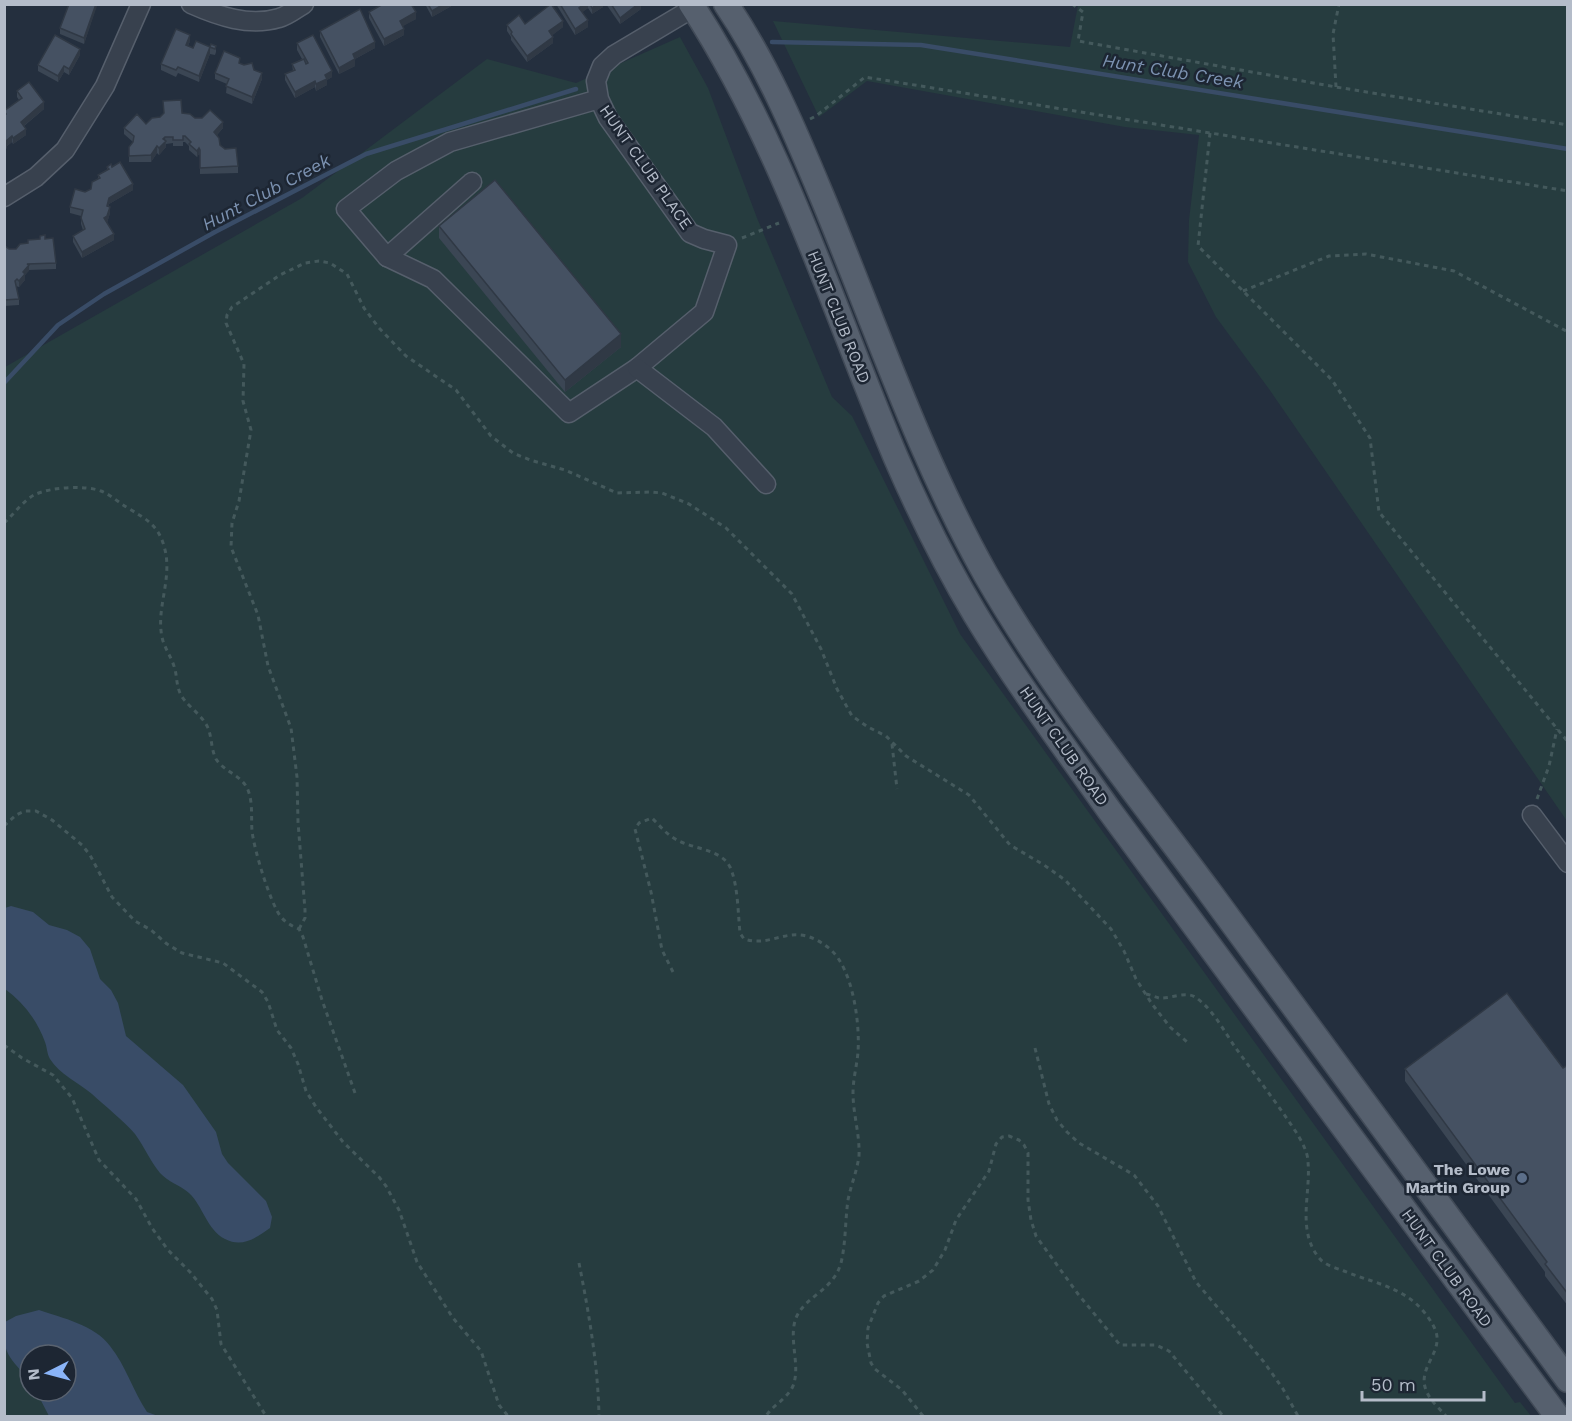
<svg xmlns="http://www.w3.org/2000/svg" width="1572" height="1421" font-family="'Work Sans',sans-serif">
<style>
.green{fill:#263c3f;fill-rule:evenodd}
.water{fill:#394c67}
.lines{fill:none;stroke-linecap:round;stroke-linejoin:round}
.stream{stroke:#394c67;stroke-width:4.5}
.minor-casing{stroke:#565f6c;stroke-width:21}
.major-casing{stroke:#414a57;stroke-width:27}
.path{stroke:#44595c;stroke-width:3;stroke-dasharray:4.5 4.5;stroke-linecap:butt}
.minor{stroke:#38414e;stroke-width:18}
.major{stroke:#56606e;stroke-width:24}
.wall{fill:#3b4654}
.shaded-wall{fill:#303945}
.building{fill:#455162;stroke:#303945;stroke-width:1.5}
.service-dot{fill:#5c6f8a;stroke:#1d2633;stroke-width:2}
.labels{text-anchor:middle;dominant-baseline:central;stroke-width:5;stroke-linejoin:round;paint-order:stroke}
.street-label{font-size:16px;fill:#b4bcc9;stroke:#1d2633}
.poi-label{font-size:16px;font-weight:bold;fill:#b4bcc9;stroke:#1d2633;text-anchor:end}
.water-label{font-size:18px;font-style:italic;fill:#7c92b1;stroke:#1d2633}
</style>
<rect width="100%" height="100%" fill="#242f3e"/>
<!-- green -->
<g class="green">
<path d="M1078,5H1567V821L1269,389L1216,317L1188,262L1189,220L1199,135L1125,127L867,81L819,117L773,21L1070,47Z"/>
<path d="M680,37L708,88L757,218L832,397L852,416L960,634L1515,1403L1520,1402L1531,1416H5V367L302,198L487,59L576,83ZM30,1355H66V1391H30Z"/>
</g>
<!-- water -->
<g class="water">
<path d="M11,906L33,912L49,925L67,930L80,937L90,949L100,979L111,990L118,1003L126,1036L183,1085L216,1132L222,1154L228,1163L266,1201L272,1217L270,1228C256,1238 242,1248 225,1239C207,1230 203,1206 189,1193C180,1185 168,1182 160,1173C150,1161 144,1146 135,1134C125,1122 104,1105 92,1094C79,1083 59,1074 50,1059C47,1054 47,1047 45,1042C37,1020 23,1002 5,989V908Z"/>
<path d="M39,1310C62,1318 95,1325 110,1346C126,1366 133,1391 147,1412L158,1416H49L36,1391H66V1355H30V1380C11,1360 0,1351 5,1322L16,1316Z"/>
</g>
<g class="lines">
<!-- stream -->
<g class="stream">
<path d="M772,42L921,45L1568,149"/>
<path d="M4,383L58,325L104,294L215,232L366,154L576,89"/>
</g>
<defs>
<g id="minor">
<path d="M191,4C218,16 249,27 279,18C287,16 296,9 304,4"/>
<path d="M599,99L450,142L396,171L346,209L387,257L433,279L569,413L637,368L704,312L727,245L704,239L690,233L608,118L599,99L596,81L602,66L614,55L693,8"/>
<path d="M4,197L36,177L65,150L105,86L141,4"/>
<path d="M387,257L472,182"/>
<path d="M637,368L714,427L766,484"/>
<path d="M1532,815L1568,863"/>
</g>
<g id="major">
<path d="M691,4C782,143 832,306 896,458C919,511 945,564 975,614C1016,682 1063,745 1109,810L1557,1416"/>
<path d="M726,4C766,63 794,129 821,194C874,321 918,454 986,575C1051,688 1134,790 1211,894C1331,1056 1449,1218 1568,1380"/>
</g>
</defs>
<!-- minor casing -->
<use href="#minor" class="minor-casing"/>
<!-- major casing -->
<use href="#major" class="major-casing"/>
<!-- path -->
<g class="path">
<path d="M1072,4L1083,12L1078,41L1336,87L1568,125"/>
<path d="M1336,87L1333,34L1339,4"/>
<path d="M810,119L816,116L865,77L1568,191"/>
<path d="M1210,133L1198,246L1332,380L1370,438L1379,512L1568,742"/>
<path d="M742,238L779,223"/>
<path d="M1243,291L1329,256L1366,254L1454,271L1568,332"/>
<path d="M4,523C14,514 23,501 34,495C50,487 85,485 101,491C111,495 119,503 128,508C146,519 158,525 164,546C174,579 154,610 163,641C166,650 171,657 174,666C177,674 176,684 180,693C185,705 202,714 208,728C212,738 211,749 216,759C224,772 242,775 248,790C253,803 251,817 252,831C254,849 270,903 281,917C286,923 292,926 299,929L303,937L322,1000L355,1093"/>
<path d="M892,744L897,789"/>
<path d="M1537,799L1549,766L1557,729"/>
<path d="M4,826L16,815L25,811H36L52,820L82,845L90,855L112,897L135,921L151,930L167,944L182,953L223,963L262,992L268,1002L277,1030L291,1048L298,1064L306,1091L316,1107L343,1142L379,1177L386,1186L399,1210L417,1262L453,1318L481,1351L499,1405L508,1416"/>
<path d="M299,929L305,918V910L298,822L297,777L291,728L268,666L258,615L231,547L232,523L239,501L251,430L243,401L244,364L226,323L227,315L232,307L280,275L305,263L319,261L330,263L347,274L364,308L379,328L406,356L456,390L491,436L513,453L530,460L565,470L617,493L651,492L662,493L689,504L726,528L792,594L821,649L837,689L852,716L868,727L886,736L906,756L969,795L1010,845L1044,865L1065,880L1111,929L1124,951L1136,979L1152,1004L1170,1027L1187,1042"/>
<path d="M673,972L662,950L651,892L635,829L639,823L652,818C660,826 667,835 677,840C693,849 721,849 730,867C738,884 738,914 740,933L744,939C776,949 792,918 830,949C853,969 860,1023 858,1052C857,1065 853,1079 853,1093C853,1114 860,1135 859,1156C857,1171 851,1185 848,1200C845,1221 846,1242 841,1263C833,1291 805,1296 796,1318C788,1339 801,1365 793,1386C787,1399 773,1405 766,1416"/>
<path d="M1146,994C1151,995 1155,997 1159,998C1170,999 1186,991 1195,997C1212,1008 1224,1031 1235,1047C1255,1075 1277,1103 1296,1132C1301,1140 1308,1152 1308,1162C1311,1194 1296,1231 1320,1259C1325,1265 1336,1268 1344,1271C1381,1286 1413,1288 1434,1327C1446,1350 1419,1365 1425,1387C1428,1399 1439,1408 1446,1416"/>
<path d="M4,1045L22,1058L53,1075L72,1098L99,1160L136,1199L152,1228L168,1250L190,1272L212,1299L217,1310L221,1344L266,1416"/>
<path d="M1035,1048L1049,1104L1057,1120L1067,1132L1079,1143L1134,1175L1158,1206L1196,1282L1264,1362L1283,1389L1298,1416"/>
<path d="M579,1263C589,1314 598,1365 599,1416"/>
<path d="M923,1416L902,1390L875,1369L871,1363L867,1343L868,1328L878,1303L884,1296L919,1281L933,1270L945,1250L956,1220L989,1171L996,1144L1002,1137L1009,1136L1019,1140L1024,1145L1028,1153V1200L1031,1220L1036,1236L1078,1294L1120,1345H1156L1169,1351L1223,1416"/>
</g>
<!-- minor -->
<use href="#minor" class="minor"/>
<!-- major -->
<use href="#major" class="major"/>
</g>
<!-- wall -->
<g class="wall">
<path d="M97,4L84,44L60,34V28Z"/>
<path d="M425,4H455L432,17Z"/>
<path d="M556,4H603V7L592,14L588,8L582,12L588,27L575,35Z"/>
<path d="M606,4H641V9L620,24Z"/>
<path d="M369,12L416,19L402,26L404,35L384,46L369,18Z"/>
<path d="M525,24L563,27L552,35L553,43L527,62L511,40V37L507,31V25Z"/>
<path d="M320,31L375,48L355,59V66L339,74L320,37Z"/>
<path d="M190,41L188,46L193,48L216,46V52L215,55L210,54L199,82L178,73L176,77L161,70V64Z"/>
<path d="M297,43L332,77L327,80V85L316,91L315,87L295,98L285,80V74L293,71L292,64L302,59L297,50Z"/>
<path d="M80,55L69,75L64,72L58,82L38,71V65Z"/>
<path d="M240,64L254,70L262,79L252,104L226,93L227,84L215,79V73Z"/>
<path d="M17,91L44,109L24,126L26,135L13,144L12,142L7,146V148L4,150V111L19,100L17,97Z"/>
<path d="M182,113L223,128L217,135L220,145L238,166V173L200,174V156L199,154L197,157L189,150V146L185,142H183V146H173V143L166,144V147L159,155L157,153L151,162H129V147L133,142L124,134V128L146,124L160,117Z"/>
<path d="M107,167H112L133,190L109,204V207L110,213L107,223L114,240L82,258L73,242V236L83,230L81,224V216L70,213V207L85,192L91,189L98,179V175L107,170Z"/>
<path d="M439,226L621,347L565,392L439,238Z"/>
<path d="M45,239L56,263V269L29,270L25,275V280L19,287L16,286L19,299V305L4,306V245L9,249H16L28,243V240Z"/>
<path d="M1568,1065V1306L1545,1276V1272L1405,1081V1069L1563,1068Z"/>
</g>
<!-- shaded-wall -->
<g class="shaded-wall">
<path d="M96,4H97V6L84,44V38Z"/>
<path d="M444,4H455L432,17V11Z"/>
<path d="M584,4H588V8L579,15V8Z"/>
<path d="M597,4H603V7L592,14V8Z"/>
<path d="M638,4H641V9L620,24V18Z"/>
<path d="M416,12V19L400,28V21Z"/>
<path d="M588,20V27L575,35V29Z"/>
<path d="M563,21V27L549,38V31Z"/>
<path d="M404,29V35L384,46V39Z"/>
<path d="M190,35V41L186,51V45Z"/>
<path d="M553,37V43L527,62V56Z"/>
<path d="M375,42V48L353,60V54Z"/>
<path d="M210,47V54L199,82V76Z"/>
<path d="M80,49V55L69,75V69Z"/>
<path d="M355,59V66L339,74V68Z"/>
<path d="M64,66V72L58,82V76Z"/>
<path d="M332,71V77L327,80V85L316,91V84L325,75Z"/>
<path d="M262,73V79L252,104V97Z"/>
<path d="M315,81V87L295,98V92Z"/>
<path d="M44,102V109L21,128V122Z"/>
<path d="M223,122V128L214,138V132Z"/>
<path d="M26,129V135L13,144V138Z"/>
<path d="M12,136V142L7,146V148L4,150V144L6,141Z"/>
<path d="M165,137L166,147L159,155V148L163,139Z"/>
<path d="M157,146V153L151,162V155Z"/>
<path d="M199,148V154L197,157V151Z"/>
<path d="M133,184V190L109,204L107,213V206L109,198Z"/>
<path d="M110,207V213L107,223L104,218Z"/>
<path d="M114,234V240L82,258V252Z"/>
<path d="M29,265V271L25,275V280L19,287V281L23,272Z"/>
<path d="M621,334V347L565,392V380Z"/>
</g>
<!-- building -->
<g class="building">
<path d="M69,4H96L84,38L60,28Z"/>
<path d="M383,4H411L416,12L400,21L404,29L384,39L369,12Z"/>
<path d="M428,4H444L432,11Z"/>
<path d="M551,4L563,21L549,31L553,37L527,56L511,34L512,32L507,25L519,15L525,24Z"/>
<path d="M560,4H584L579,8L588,20L575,29Z"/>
<path d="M590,4H597L592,8Z"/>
<path d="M611,4H638L620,18Z"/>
<path d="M360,9L375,42L353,54L355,59L339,68L320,31Z"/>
<path d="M176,29L190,35L186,45L193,48L196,41L210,47L211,44L216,46L215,49L210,47L199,76L178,67L176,70L161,64Z"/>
<path d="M55,35L80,49L69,69L64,66L58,76L38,65Z"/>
<path d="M313,35L332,71L325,75L327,79L316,84L315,81L295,92L285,74L295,70L292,64L304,59L306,64L308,63L297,43Z"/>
<path d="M224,51L240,58L239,63L244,65L252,63L254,70L262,73L252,97L226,86L229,79L215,73Z"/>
<path d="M29,82L44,102L21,122L26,129L13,138L12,136L6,141L7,142L4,144V115L6,114L4,111L22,98L17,91Z"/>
<path d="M181,100L182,113L190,114L195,118H202L210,110L223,122L214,132L219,138L220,145L225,149L236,148L238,166L200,168V150L199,148L197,151L189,144L191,142L185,136H183V140H173V137H165L163,139L166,141L159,148L157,146L151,155L129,156V147L133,142L134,136L124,128L137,114L146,124L152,118L160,117L164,113L163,101Z"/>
<path d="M120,162L133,184L109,198L107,206L110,207L107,216L104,218L114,234L82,252L73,236L85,229L81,218L83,210L70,207L75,189L85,192L91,189L92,182L100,178L98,175L109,169L107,167L111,164L112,167Z"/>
<path d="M495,180L621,334L565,380L439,226Z"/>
<path d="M45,235V239L53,238L56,263L27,264L29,265L23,272L25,274L19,281L17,279L15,281L19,299L4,300V245L9,249H16L20,244L28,243V240L40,239V236Z"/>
<path d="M1507,993L1563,1068L1568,1065V1294L1545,1264L1547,1262L1405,1069Z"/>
</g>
<!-- markers -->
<circle class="service-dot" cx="1522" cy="1178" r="6"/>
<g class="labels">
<!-- street labels -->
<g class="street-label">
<text transform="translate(646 167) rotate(55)">HUNT CLUB PLACE</text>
<text transform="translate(839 317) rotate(68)">HUNT CLUB ROAD</text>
<text transform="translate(1064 746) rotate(55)">HUNT CLUB ROAD</text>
<text transform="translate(1447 1268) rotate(54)">HUNT CLUB ROAD</text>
</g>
<!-- poi labels -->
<g class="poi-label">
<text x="1510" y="1169">The Lowe<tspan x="1510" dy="18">Martin Group</tspan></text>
</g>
<!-- water labels -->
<g class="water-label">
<text transform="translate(1173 71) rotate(9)">Hunt Club Creek</text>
<text transform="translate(266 192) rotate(-28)">Hunt Club Creek</text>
</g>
</g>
<!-- border -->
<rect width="1572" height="1421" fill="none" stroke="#b4bcc9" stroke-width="12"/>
<!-- north arrow -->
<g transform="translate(48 1373) rotate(264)"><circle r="28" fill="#1d2633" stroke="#59626f" stroke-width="1.5"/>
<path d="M0-4.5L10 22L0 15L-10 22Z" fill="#8ab4f8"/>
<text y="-9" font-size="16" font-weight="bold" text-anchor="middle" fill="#b4bcc9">N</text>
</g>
<!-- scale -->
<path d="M1362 1391v9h122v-9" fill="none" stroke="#b4bcc9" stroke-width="3"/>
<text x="1371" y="1391" font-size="18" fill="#b4bcc9" stroke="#1d2633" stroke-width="4.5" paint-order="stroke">50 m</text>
</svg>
